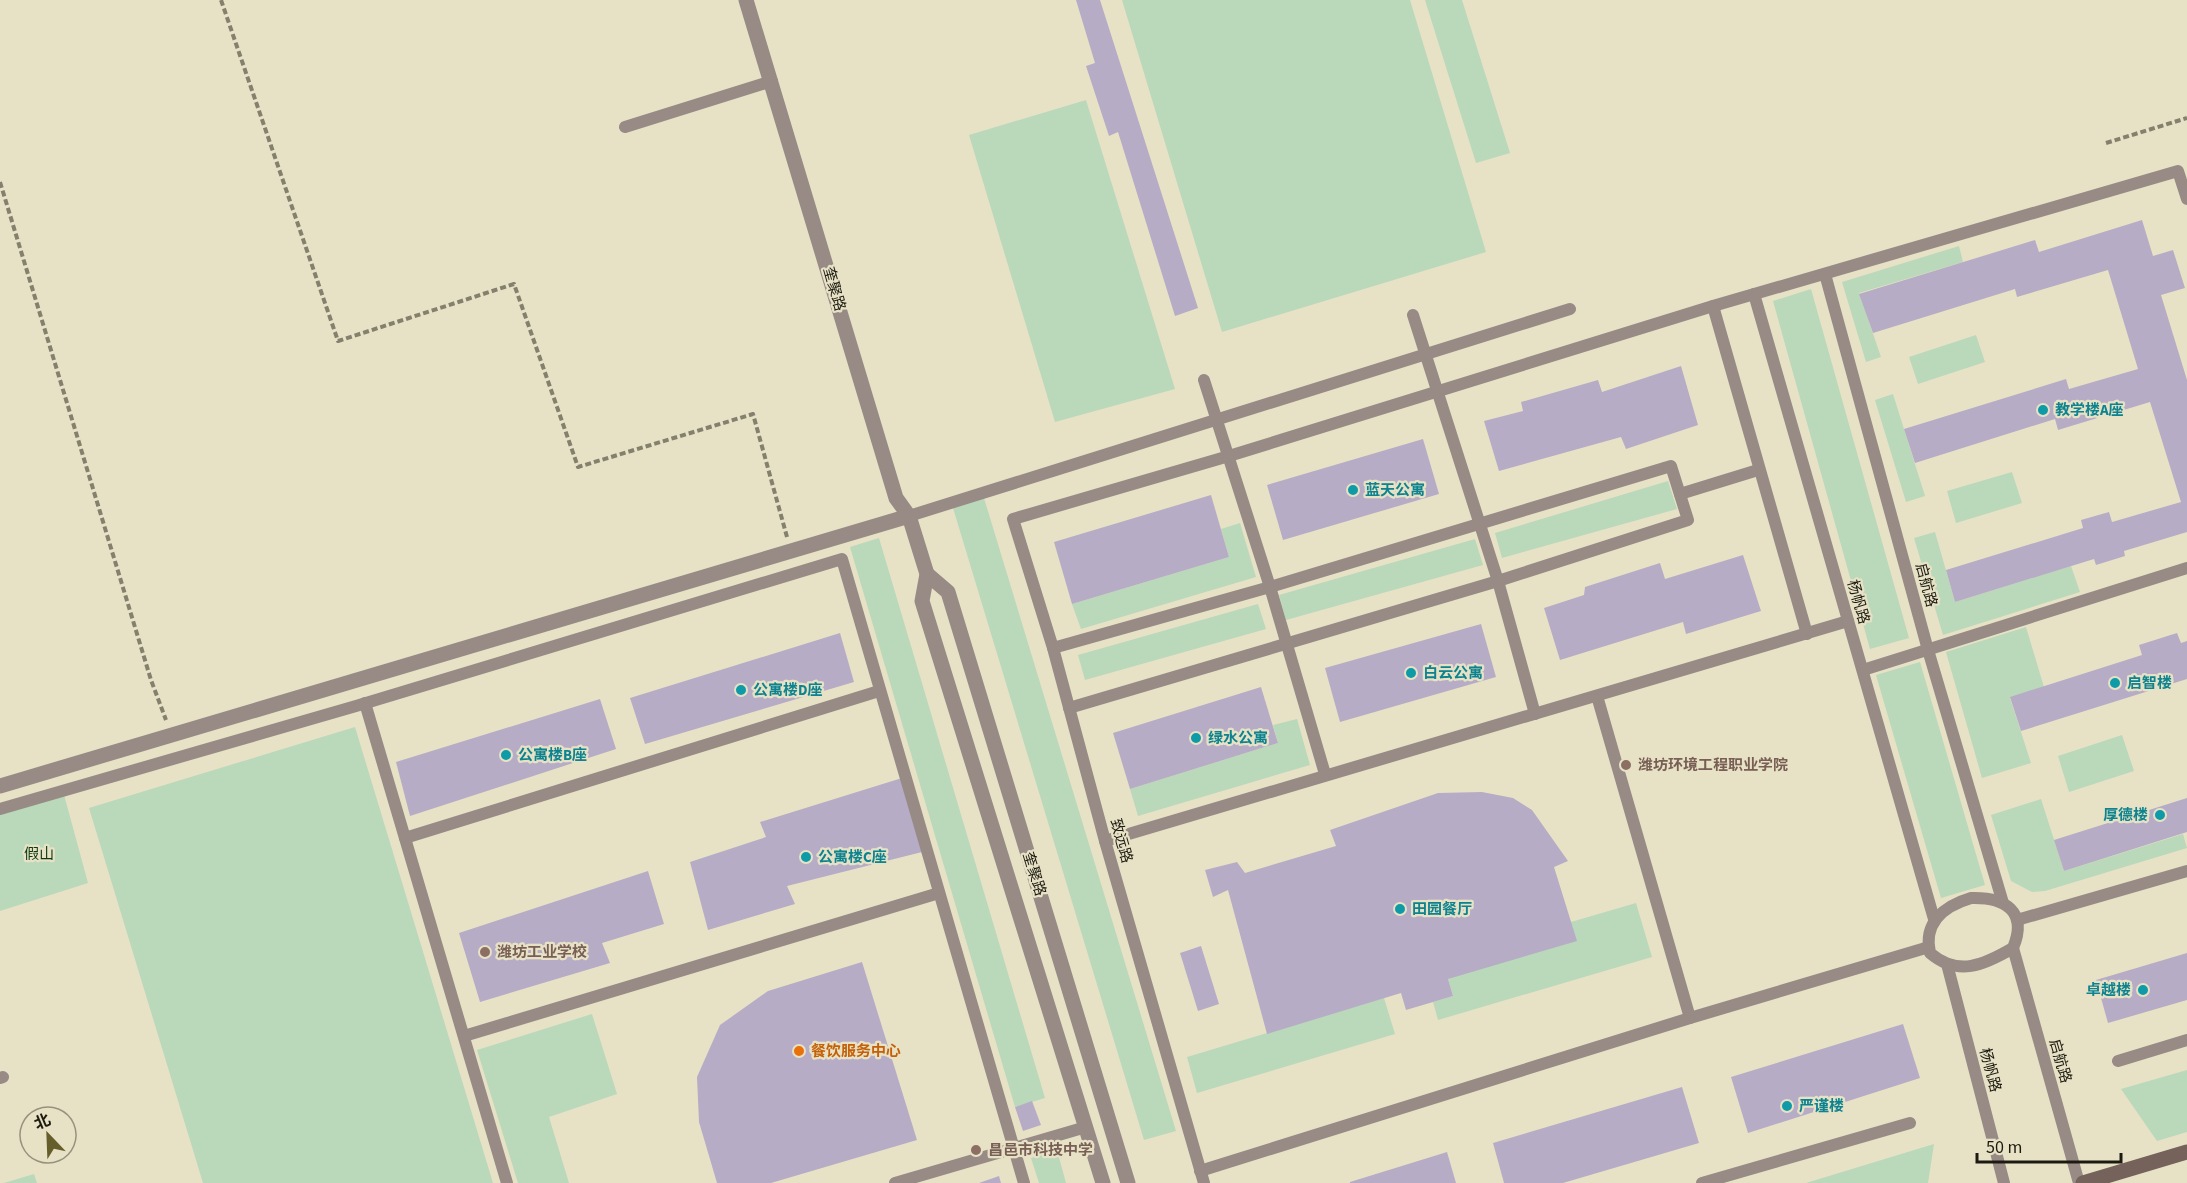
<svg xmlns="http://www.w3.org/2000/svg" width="2187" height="1183" font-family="'Source Sans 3','Noto Sans SC',sans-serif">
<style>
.green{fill:#bad8ba}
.building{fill:#b6acc6}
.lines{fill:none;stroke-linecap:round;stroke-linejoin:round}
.path{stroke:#84806d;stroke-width:4;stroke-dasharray:6 3;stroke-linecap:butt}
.service{stroke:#988b86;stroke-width:12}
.minor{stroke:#988b86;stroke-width:15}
.tertiary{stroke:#988b86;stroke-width:15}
.secondary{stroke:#74625b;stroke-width:15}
.culture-dot{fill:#0f9aa8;stroke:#e7e2c6;stroke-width:2}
.education-dot{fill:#8d6e63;stroke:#e7e2c6;stroke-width:2}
.food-dot{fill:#e8710a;stroke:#e7e2c6;stroke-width:2}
.labels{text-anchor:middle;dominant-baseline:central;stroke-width:4.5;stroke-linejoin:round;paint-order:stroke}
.street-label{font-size:15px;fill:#1d1b11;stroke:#e7e2c6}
.culture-label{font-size:15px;font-weight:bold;fill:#0d838f;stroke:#e7e2c6;text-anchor:start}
.education-label{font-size:15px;font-weight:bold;fill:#785e54;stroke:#e7e2c6;text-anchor:start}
.park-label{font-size:15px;fill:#0c3b12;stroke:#e7e2c6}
.food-label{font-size:15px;font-weight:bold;fill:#c56008;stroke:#e7e2c6;text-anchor:start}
</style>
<rect width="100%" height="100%" fill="#e7e2c6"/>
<!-- green -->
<g class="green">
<path d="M1122,0H1410L1486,252L1222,332Z"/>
<path d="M1425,0H1462L1510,153L1476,163Z"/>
<path d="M1086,100L1175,389L1055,422L969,135Z"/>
<path d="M1959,246L1963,262L1859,293L1881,357L1866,362L1842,282Z"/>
<path d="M1811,289L1909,638L1870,649L1773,301Z"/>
<path d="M1976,335L1985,362L1918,384L1909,357Z"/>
<path d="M1893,394L1925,496L1906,502L1875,400Z"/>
<path d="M2012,472L2022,503L1956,523L1947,491Z"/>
<path d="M1668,481L1677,509L1502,558L1495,533Z"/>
<path d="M984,498L1176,1131L1144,1140L953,508Z"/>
<path d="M1240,523L1256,577L1081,629L1072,604L1229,557L1221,529Z"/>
<path d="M1935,532L1955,602L2071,566L2080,592L1943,635L1914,538Z"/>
<path d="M879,538L1045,1098L1015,1107L850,547Z"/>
<path d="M1475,539L1483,565L1286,620L1279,595Z"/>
<path d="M1258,604L1266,629L1085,680L1078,655Z"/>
<path d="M2026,627L2044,687L2010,698L2031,763L1982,778L1946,652Z"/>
<path d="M1920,662L1985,885L1941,898L1876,675Z"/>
<path d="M1297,719L1310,765L1138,816L1130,789L1278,743L1273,725Z"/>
<path d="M355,727L493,1183H203L89,808Z"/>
<path d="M2122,735L2134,771L2069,792L2058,756Z"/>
<path d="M63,791L88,883L0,911V809Z"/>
<path d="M2041,799L2064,871L2183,834L2187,848L2045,891L2032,892L2011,881L1991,815Z"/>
<path d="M1636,903L1652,957L1438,1020L1433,1002L1453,996L1448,979L1571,922Z"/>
<path d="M1384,998L1395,1034L1197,1093L1187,1057Z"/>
<path d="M592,1014L617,1094L549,1117L569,1183H518L477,1050Z"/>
<path d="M2187,1070V1132L2157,1141L2121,1089Z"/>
<path d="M1934,1144L1928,1183H1806Z"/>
<path d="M1057,1150L1066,1183H1039L1031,1158Z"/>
<path d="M34,1174L37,1183H4Z"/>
</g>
<!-- building -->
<g class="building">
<path d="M1076,0H1100L1198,308L1175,316L1118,132L1109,136L1086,66L1095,63Z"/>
<path d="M2142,220L2153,256L2173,250L2185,288L2161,295L2187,380V532L2124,551L2125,556L2096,565L2094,559L1955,602L1946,570L2083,528L2081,520L2109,512L2112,522L2181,502L2150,402L2058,430L2055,419L1915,463L1904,429L2066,379L2069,389L2138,369L2108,270L2017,297L2015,289L1873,333L1859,294L2035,240L2039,252Z"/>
<path d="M1681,366L1698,425L1626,449L1621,437L1499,471L1484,421L1523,411L1521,402L1598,380L1602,392Z"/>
<path d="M1423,439L1439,494L1283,540L1267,485Z"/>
<path d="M1211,495L1229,557L1072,604L1054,542Z"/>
<path d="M1743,555L1761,611L1686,634L1683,622L1560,660L1544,608L1584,595L1585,587L1660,563L1665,579Z"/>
<path d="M1481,624L1496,677L1340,722L1325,668Z"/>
<path d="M840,633L854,682L645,744L630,698Z"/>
<path d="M2177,633L2181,643L2187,641V679L2021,731L2010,697L2142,655L2139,645Z"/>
<path d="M1261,687L1278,743L1130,789L1113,733Z"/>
<path d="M600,699L616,749L410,816L396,762Z"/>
<path d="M902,778L926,851L787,886L795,904L708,930L690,862L766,837L760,822Z"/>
<path d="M1482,792L1513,798L1532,810L1568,861L1554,867L1577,941L1448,979L1453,996L1433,1002L1406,1010L1401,993L1267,1034L1228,890L1213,897L1205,870L1237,862L1245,873L1336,846L1330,830L1438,793Z"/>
<path d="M2187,798V832L2064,871L2054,840Z"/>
<path d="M648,871L664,924L602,943L610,963L480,1002L459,933Z"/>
<path d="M1201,946L1219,1004L1198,1011L1180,953Z"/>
<path d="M2187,953V1000L2108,1023L2096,980Z"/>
<path d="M862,962L917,1140L771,1183H717L699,1122L697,1077L720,1025L768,991Z"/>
<path d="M1903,1024L1920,1078L1748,1133L1731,1077Z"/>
<path d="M1682,1087L1699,1143L1563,1183H1504L1493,1143Z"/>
<path d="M1032,1101L1041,1125L1023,1131L1015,1107Z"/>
<path d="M1447,1152L1456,1183H1350V1182Z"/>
<path d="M999,1176L1001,1183H979Z"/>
</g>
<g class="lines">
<!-- path -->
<g class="path">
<path d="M221,0L338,341L514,284L578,467L753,414L787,537"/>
<path d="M2106,143L2187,118"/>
<path d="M0,182L151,680L166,720"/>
</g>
<!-- service -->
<g class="service">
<path d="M625,127L772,81"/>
<path d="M1825,274L1928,650L2003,903"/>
<path d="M1754,294L1934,919"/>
<path d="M1713,306L1807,634"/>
<path d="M1413,315L1498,581L1535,714"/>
<path d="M1204,380L1270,587L1325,774"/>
<path d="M1680,494L1758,470"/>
<path d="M909,516L1570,309"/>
<path d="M1053,648L1270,587L1671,466L1688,520L1498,581L1069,708"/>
<path d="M1863,670L2187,568"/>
<path d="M1597,696L1690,1018"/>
<path d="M365,703L507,1183"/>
<path d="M0,809L356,706L842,559L1024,1183"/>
<path d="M405,838L879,691"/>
<path d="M1105,841L1848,621"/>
<path d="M1971,898C2006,897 2028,912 2013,948C1984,965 1958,977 1930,953C1923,923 1944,906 1971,898Z"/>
<path d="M2017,920L2187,871"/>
<path d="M2013,948L2079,1183"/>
<path d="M1947,964L2004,1183"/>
<path d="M464,1036L939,893"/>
<path d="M2118,1061L2187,1040"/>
<path d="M0,1078L3,1077"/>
<path d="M1200,1171L1690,1018L1929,947"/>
<path d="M895,1183L1086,1127"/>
<path d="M1204,1183L1105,841L1053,648L1013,519L1229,456L1713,306L2178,171L2187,199"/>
<path d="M1702,1183L1910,1123"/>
</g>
<!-- minor -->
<path class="minor" d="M0,786L909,516L896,498L746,0"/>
<!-- tertiary -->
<g class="tertiary">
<path d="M909,516L927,574L922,601L1103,1183"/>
<path d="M927,574L948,592L1128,1183"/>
</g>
<!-- secondary -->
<path class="secondary" d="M2083,1183L2187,1152"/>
</g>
<!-- markers -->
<g class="culture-dot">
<circle cx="2043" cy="410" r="6"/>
<circle cx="1353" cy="490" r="6"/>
<circle cx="1411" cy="673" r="6"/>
<circle cx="2115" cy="683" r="6"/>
<circle cx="741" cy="690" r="6"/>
<circle cx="1196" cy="738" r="6"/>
<circle cx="506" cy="755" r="6"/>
<circle cx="2160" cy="815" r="6"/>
<circle cx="806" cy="857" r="6"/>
<circle cx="1400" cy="909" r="6"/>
<circle cx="2143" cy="990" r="6"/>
<circle cx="1787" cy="1106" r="6"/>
</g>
<g class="education-dot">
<circle cx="1626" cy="765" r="6"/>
<circle cx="485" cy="952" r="6"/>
<circle cx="976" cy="1150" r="6"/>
</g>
<circle class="food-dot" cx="799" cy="1051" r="6"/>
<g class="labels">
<!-- street labels -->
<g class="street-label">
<text transform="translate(834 289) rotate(74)">奎聚路</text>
<text transform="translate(1926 585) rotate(75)">启航路</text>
<text transform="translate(1858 602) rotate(74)">杨帆路</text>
<text transform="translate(1121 841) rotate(74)">致远路</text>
<text transform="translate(1034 874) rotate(73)">奎聚路</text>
<text transform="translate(2060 1061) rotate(74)">启航路</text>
<text transform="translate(1990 1070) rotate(75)">杨帆路</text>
</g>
<!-- culture labels -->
<g class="culture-label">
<text x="2055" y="410">教学楼A座</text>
<text x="1365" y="490">蓝天公寓</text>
<text x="1423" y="673">白云公寓</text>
<text x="2127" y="683">启智楼</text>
<text x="753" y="690">公寓楼D座</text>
<text x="1208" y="738">绿水公寓</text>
<text x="518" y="755">公寓楼B座</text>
<text x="2148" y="815" text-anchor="end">厚德楼</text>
<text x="818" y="857">公寓楼C座</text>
<text x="1412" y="909">田园餐厅</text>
<text x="2131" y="990" text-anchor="end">卓越楼</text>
<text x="1799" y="1106">严谨楼</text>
</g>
<!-- education labels -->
<g class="education-label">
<text x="1638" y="765">潍坊环境工程职业学院</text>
<text x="497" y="952">潍坊工业学校</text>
<text x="988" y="1150">昌邑市科技中学</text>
</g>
<!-- park labels -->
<g class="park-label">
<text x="39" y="854">假山</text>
</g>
<!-- food labels -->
<g class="food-label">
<text x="811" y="1051">餐饮服务中心</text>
</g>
</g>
<!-- north arrow -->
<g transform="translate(48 1135) rotate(337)"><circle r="28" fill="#e7e2c6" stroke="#96927e" stroke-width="1.5"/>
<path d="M0-4.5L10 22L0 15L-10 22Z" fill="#665e2a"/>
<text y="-9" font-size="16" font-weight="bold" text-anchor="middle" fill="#1d1b11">北</text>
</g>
<!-- scale -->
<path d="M1977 1153v9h144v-9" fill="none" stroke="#1d1b11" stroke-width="3"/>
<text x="1986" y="1153" font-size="18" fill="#1d1b11" stroke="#e7e2c6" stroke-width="4.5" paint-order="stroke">50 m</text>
</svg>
